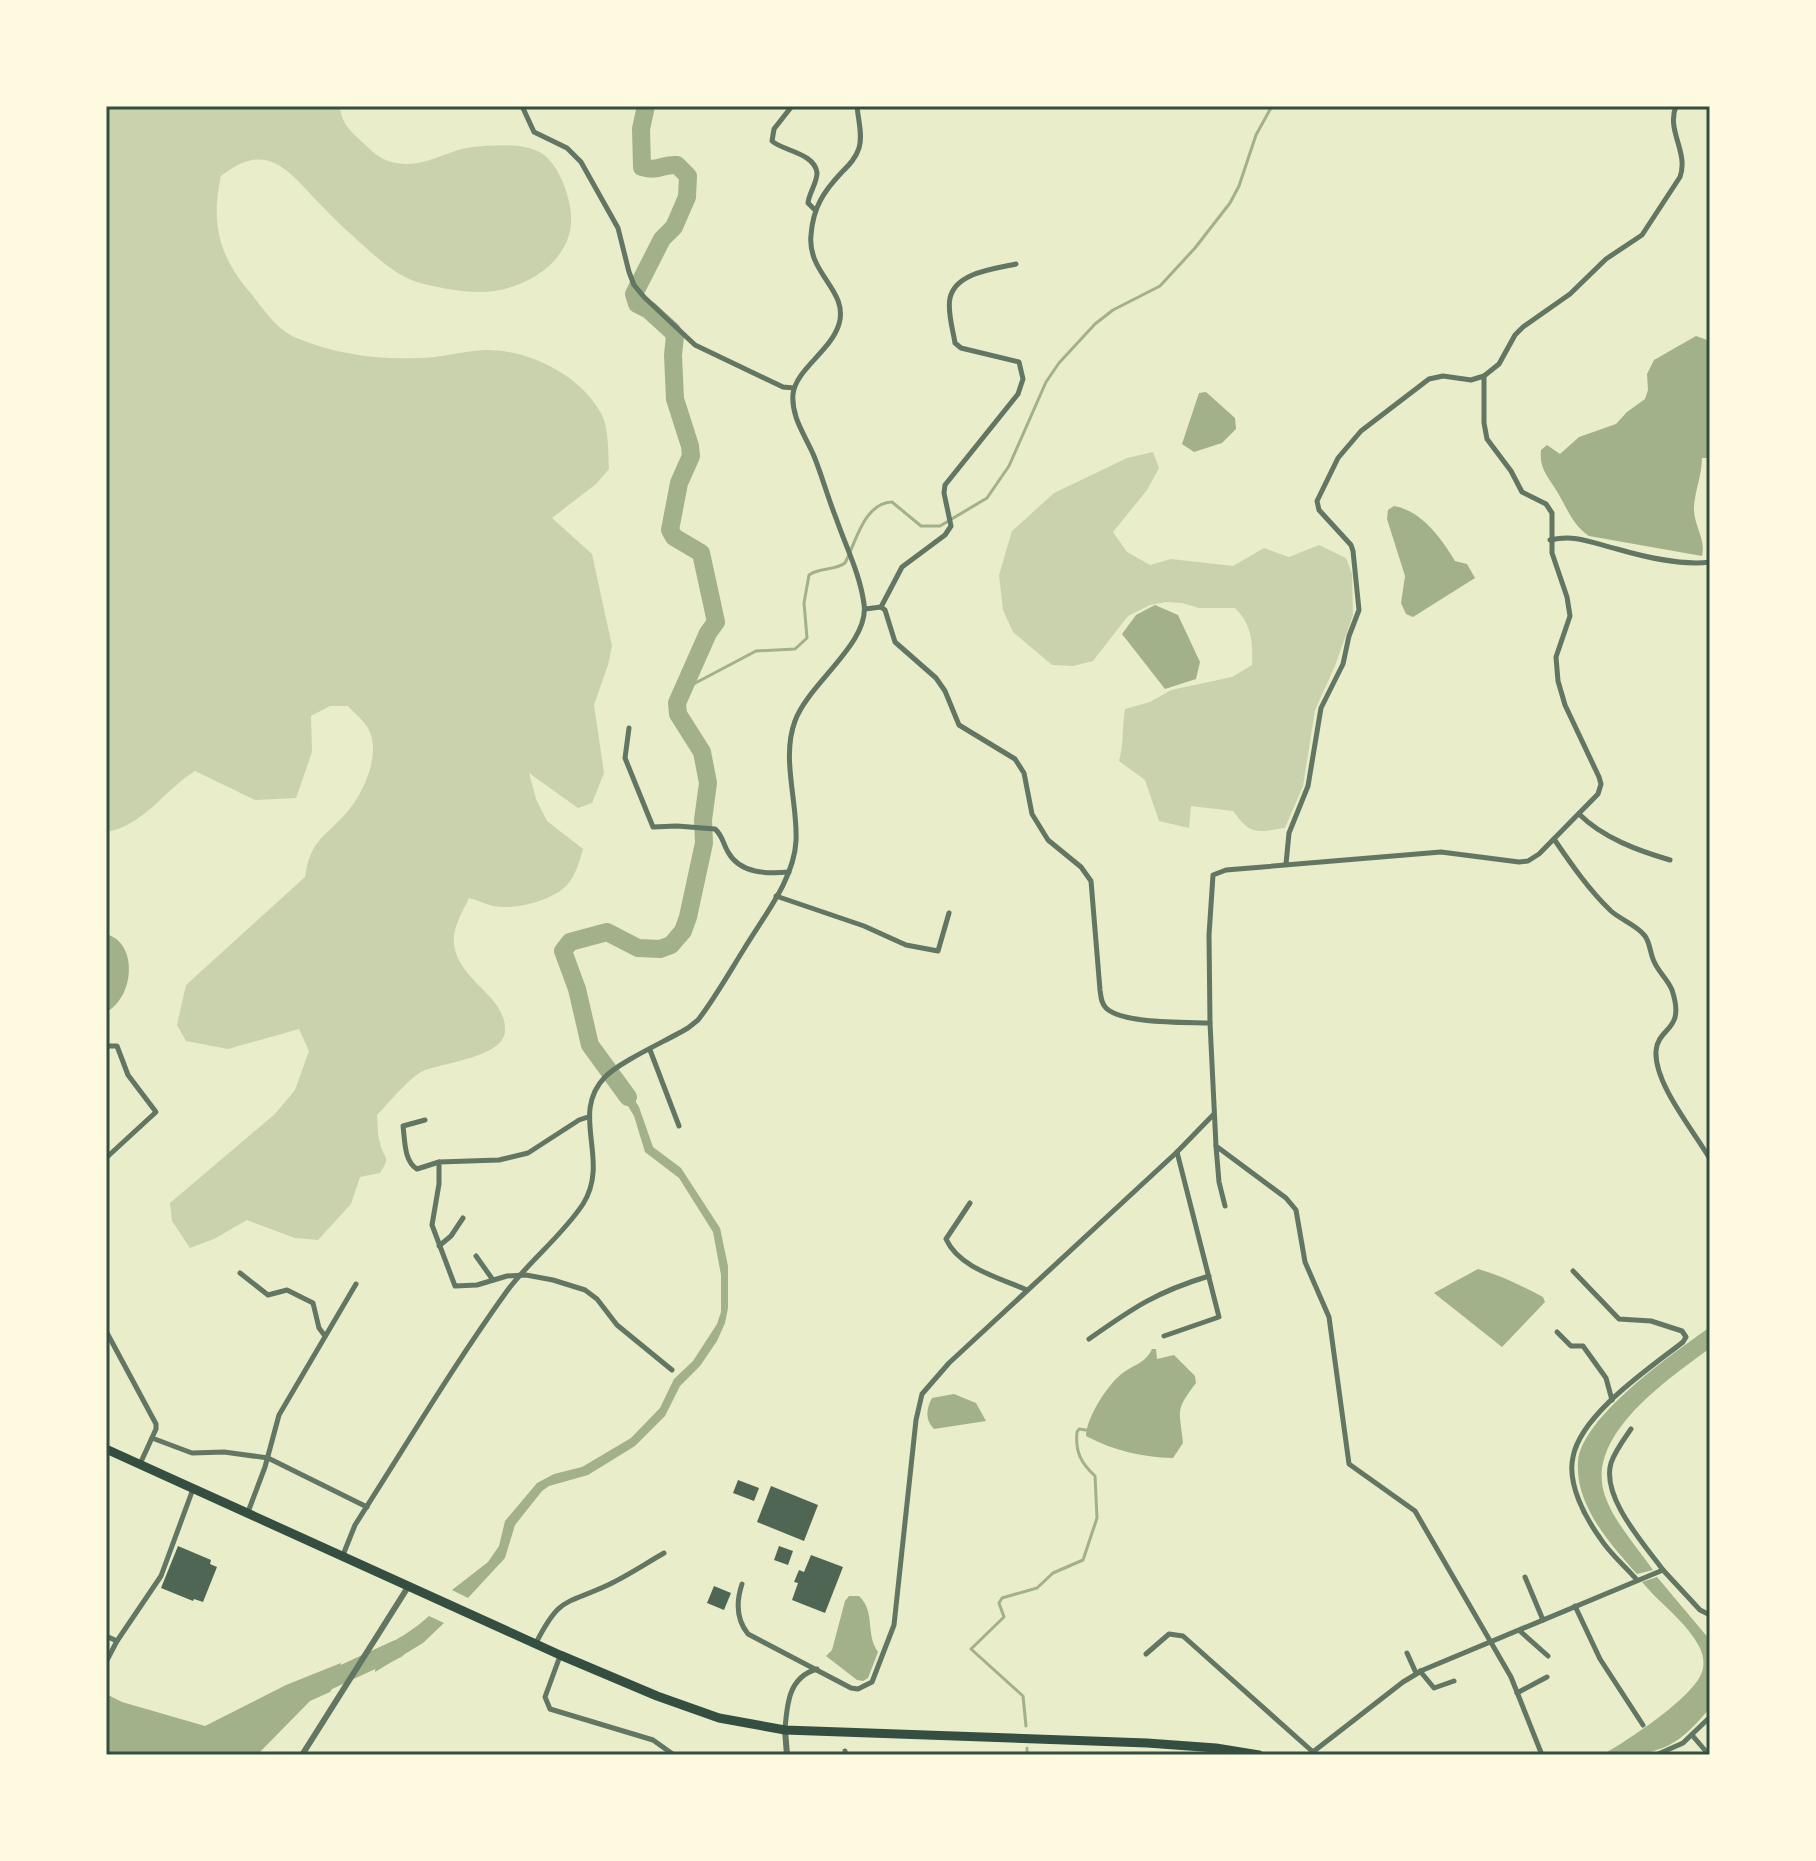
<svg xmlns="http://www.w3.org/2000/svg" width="1816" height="1861" font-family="'Open Sans',sans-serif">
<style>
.green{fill:#cad2ad}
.water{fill:#a3b18a}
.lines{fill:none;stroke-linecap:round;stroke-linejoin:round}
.stream{stroke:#a3b18a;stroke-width:3}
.river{stroke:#a3b18a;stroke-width:18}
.building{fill:#4f6655}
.minor{stroke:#617663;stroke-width:5}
.tertiary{stroke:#617663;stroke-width:6}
.trunk{stroke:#344e41;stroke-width:9}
.neatline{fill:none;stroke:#344e41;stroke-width:3}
</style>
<rect width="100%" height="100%" fill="#e9edc9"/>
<!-- green -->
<g class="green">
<path d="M106,106H340C341,122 349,130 361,141C371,150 381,161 396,163C425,168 445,151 472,147C492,145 527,142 544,155C559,166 570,196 571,215C574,262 523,292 480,292C460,292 432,287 414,281C392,273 372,253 355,238C343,227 331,216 320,204C288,171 268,139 221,176C211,221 218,253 247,289C263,307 275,330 299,339C335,354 379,360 418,358C440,358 462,351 485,350C528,349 581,375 602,415C609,430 608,453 609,469L596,484L552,518L592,554L612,646L608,665L594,705L604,773L592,803L578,808L529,773L536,799L547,821L583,849C579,862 576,875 567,885C552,901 515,910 493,906C485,904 477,900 469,898C463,911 452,928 454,944C458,981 507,996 505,1031C504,1058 438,1063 421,1072C407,1080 389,1103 377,1115C378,1124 377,1134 380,1143C383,1159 392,1155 380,1173L360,1177L351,1204L318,1240L295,1238L247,1220L214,1239L190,1248L172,1221L170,1203L275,1114L295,1090L309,1051L299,1029L228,1049L186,1041L177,1025L186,985L305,877C311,838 325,838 348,811C364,792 381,754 369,730C365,721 354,713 348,706H330L311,716L312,752L296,798L255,800L195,771C164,790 144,826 106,832Z"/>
<path d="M1153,452L1159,468L1147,490L1113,532L1127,552L1150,565L1171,559L1233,566L1264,548L1289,557L1319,545L1346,558L1352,574L1353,615L1335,666L1315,710L1303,786L1285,828C1257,832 1251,836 1233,811L1191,806L1189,828L1159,821L1145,780L1119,761C1124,744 1122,726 1125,709L1150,702L1171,690L1232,677L1252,665C1253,642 1252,625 1235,608H1199L1182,603L1166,602L1150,605L1128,616L1093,661L1073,666L1052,665L1013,632L1003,610L999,575L1012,531L1054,493L1127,458Z"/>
</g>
<!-- water -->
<g class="water">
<path d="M1696,336L1710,341V458H1702C1702,476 1693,496 1694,511C1695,527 1706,540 1702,556L1589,536C1573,525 1569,512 1559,495C1550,478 1539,471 1541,450L1547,445L1560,454L1579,437L1616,424L1627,412L1645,399L1648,390L1647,374L1654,360Z"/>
<path d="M1206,392L1235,418L1236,429L1222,443L1194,452L1182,444L1199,393Z"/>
<path d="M1394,506C1422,511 1441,538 1455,561L1467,564L1475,578L1413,617L1406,614L1401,603L1405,576L1387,519L1388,510Z"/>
<path d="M1155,605L1178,615L1200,662L1196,679L1165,689L1122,634L1136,615Z"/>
<path d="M106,934C139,943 134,998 106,1012Z"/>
<path d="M618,1073L639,1107L653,1147L681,1168L720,1228L728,1266V1308L725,1323L717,1341L700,1366L680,1386L665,1416L635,1446L588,1475L549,1486L542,1491L515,1525L505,1558L468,1598L452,1590L488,1562L499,1546L505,1521L537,1483L554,1474L582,1467L631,1438L660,1408L674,1379L693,1361L717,1324L721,1312V1275L713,1232L679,1178L645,1152L634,1116L611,1078Z"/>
<path d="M1478,1269C1500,1275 1522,1286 1543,1297L1545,1302L1502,1347L1434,1293Z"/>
<path d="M1710,1327V1348C1669,1379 1584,1435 1605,1496C1614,1522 1637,1547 1653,1570L1637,1574C1610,1544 1575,1505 1578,1462C1581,1417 1675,1352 1710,1327Z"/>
<path d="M1152,1349H1156L1157,1359L1174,1355L1195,1376L1196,1383C1174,1412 1180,1409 1183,1443L1173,1458C1141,1457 1115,1451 1086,1436C1086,1418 1109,1382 1124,1372C1136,1364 1146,1362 1152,1349Z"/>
<path d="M954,1394L976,1403L986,1421L934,1429C925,1420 926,1409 932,1398Z"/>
<path d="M1657,1577L1710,1640V1708C1673,1752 1657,1755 1602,1755C1626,1742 1694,1697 1702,1672C1705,1664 1703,1655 1700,1648C1687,1622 1660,1604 1642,1582Z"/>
<path d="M849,1596H859C876,1612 865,1634 878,1652L868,1678L863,1681L857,1680L826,1656L832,1650L845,1601Z"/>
<path d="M429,1616L444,1623L423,1643L375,1672C378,1644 386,1647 407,1633C415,1628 422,1622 429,1616Z"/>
<path d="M341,1663L340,1677L330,1692L310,1701L257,1755H106V1694L122,1702L205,1726L286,1685Z"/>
</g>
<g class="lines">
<!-- stream -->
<g class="stream">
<path d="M684,689L756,651L795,649L807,638L804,603L809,575C820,567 834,571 845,563C856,542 864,503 892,502L921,526H940L987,498L1009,466L1046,382L1059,363L1095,324L1113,310L1160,286L1195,248L1230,203L1239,186L1256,135L1272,106"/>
<path d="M1026,1726L1023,1696L971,1649L1004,1617L999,1603L1002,1598L1037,1588L1053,1573L1083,1560L1097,1518L1095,1476C1081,1463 1075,1452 1077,1432L1079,1429L1086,1430"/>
<path d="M1027,1755V1748"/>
</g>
<!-- river -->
<g class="river">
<path d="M628,1097L590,1045L577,989L563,951L570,942L607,932L638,948L660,949L671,945L683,931L688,917L704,843L703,820L708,783L702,752L678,714L677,703L708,633L716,622L701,553L674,537L670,530L679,483L691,456L690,446L675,399L673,355L675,336L672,331L649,310L637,304L634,294L662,239L674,227L687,197L688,176L677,165C661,164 660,172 642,167L641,129L646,106"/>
<path d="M319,1685L397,1649"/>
</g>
</g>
<!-- building -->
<g class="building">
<path d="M738,1480L759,1488L754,1501L733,1493Z"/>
<path d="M771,1486L818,1505L804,1541L757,1522Z"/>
<path d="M178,1546L211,1560L210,1564L217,1567L203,1602L194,1599L193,1601L161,1588Z"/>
<path d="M779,1546L793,1551L788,1565L774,1560Z"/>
<path d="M811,1555L843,1567L825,1613L792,1600L798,1583L794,1582L799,1570L804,1572Z"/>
<path d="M714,1586L731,1593L724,1610L707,1603Z"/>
</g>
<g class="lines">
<!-- minor -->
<g class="minor">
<path d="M522,106L534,132L567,148L581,162L618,228L629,272L634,285L644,297L695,345L783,387L794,388"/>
<path d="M792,106L774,129L772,141C783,151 815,153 817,173C817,183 809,193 808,203L815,210"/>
<path d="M1484,376V423L1487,439L1511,471L1522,492L1546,504L1552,513V553L1567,597L1570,616L1556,657L1558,681L1565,705L1599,777L1601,784L1598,794L1539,854L1528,861L1519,862L1441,852L1226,870L1213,875L1209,935L1210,1023L1216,1146L1286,1198L1296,1210L1305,1262L1329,1317L1349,1464L1415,1511L1511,1677L1542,1755"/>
<path d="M1550,540C1576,534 1592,543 1617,549C1645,557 1681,566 1710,562"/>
<path d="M881,607L902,567L945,535L951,526L944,493L945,485L1018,394L1023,379L1019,362L961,348L955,343C953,330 947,311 950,298C956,272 995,269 1016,264"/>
<path d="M865,609L881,607L885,610L895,642L936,678L945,691L959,725L1015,759L1024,773L1032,814L1048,840L1081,867L1091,881L1100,990C1101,997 1101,1003 1106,1008C1122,1024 1187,1022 1210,1023"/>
<path d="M629,728L625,758L653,827L677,826L715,829C723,836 723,844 728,852C740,874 768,874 789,872"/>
<path d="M1579,814C1603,838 1639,851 1670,860"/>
<path d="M1554,839C1571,864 1589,890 1611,911C1621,920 1637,925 1645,936C1650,943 1650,952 1653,959C1657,971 1667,978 1672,990C1686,1032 1658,1026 1656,1051C1654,1084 1694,1131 1710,1159"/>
<path d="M1286,864L1289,833L1308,786L1321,708L1343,664L1349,636L1359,610L1353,551L1351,545L1319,510L1317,501L1338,458L1361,431L1429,379L1443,376L1471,380L1484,376L1499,364L1515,335L1523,327L1570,294L1606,259L1642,235L1680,177C1689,152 1666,131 1676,106"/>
<path d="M776,896L864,926L906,945L938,951L949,913"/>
<path d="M106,1046H117L128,1075L156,1112L106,1158"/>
<path d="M650,1050L679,1126"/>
<path d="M588,1117L579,1120L528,1153L499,1160L439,1162V1184L432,1225L455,1286L477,1285L507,1276L526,1275L553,1280L585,1290L597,1299L617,1325L672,1370"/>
<path d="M425,1120L403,1126C405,1141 404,1161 417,1169L439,1162"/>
<path d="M1216,1146L1219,1182L1225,1206"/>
<path d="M970,1203L946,1239C959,1268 1000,1278 1027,1290"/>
<path d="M439,1246L451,1236L463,1218"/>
<path d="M476,1256L493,1280"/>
<path d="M1573,1271L1619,1319L1651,1321L1682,1331L1686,1337L1683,1342C1650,1368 1581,1414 1573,1457C1567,1484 1585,1517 1600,1538C1610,1554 1625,1566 1637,1580"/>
<path d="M240,1273L268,1295L287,1290L313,1303L319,1328L325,1336"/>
<path d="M106,1331L156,1424V1429L140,1464"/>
<path d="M1557,1332L1571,1346H1583L1606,1378L1612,1400"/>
<path d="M1164,1336L1219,1317L1177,1152"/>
<path d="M1089,1339C1133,1308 1156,1292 1209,1276"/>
<path d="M1631,1429C1624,1439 1615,1451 1611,1463C1601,1497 1644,1544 1663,1570"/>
<path d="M152,1438L192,1453L224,1452L268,1458L367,1507"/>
<path d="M248,1512L265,1467L279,1415L356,1284"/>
<path d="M343,1555L355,1525C405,1447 453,1366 507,1291C530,1260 562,1236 583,1204C611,1160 569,1114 605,1077C619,1062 668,1040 688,1028L698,1020C715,998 729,973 744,949C763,917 794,880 796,841C798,803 781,758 795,721C808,684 870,643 864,604C860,574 846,547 836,518C828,498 822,476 814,456C805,435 791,417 793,394C796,369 831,351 839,324C849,290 807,274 811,235C813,208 823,192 842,172C849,165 856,158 859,148C863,136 858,119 857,106"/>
<path d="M1525,1577L1543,1620"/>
<path d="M742,1584C736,1602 736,1619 748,1634L851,1688L858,1689L872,1682L894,1625L916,1420L922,1394L949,1363L1177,1152L1213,1115"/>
<path d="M1575,1606L1600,1659L1643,1725"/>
<path d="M1520,1631L1548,1656"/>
<path d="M106,1636L117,1641L161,1576L193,1489"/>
<path d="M536,1643C560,1596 565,1605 608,1585C627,1576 645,1564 664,1553"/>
<path d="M1407,1653L1416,1673"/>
<path d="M1146,1654L1169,1634L1183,1636L1313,1752"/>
<path d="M560,1656L545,1697L550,1709L653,1740L674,1755"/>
<path d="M106,1662L117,1641"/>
<path d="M1420,1671L1434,1688L1454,1681"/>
<path d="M1517,1693L1547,1677"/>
<path d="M785,1729C787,1703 789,1677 817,1669"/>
<path d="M1692,1735L1709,1755"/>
<path d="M845,1751L846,1755"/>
<path d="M1309,1755L1403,1682L1423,1670L1663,1570L1700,1610L1710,1615"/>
<path d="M1656,1755L1683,1743L1710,1717"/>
</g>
<!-- tertiary -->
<g class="tertiary">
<path d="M785,1730L787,1755"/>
<path d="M302,1755L408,1587"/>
</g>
<!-- trunk -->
<path class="trunk" d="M106,1449L560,1655L657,1696L719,1718L785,1730L1147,1743L1216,1748L1259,1755"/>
</g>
<!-- border -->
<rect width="1816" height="1861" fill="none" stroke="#fefae0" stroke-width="216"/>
<rect x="108" y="108" width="1600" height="1645" class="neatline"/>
</svg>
